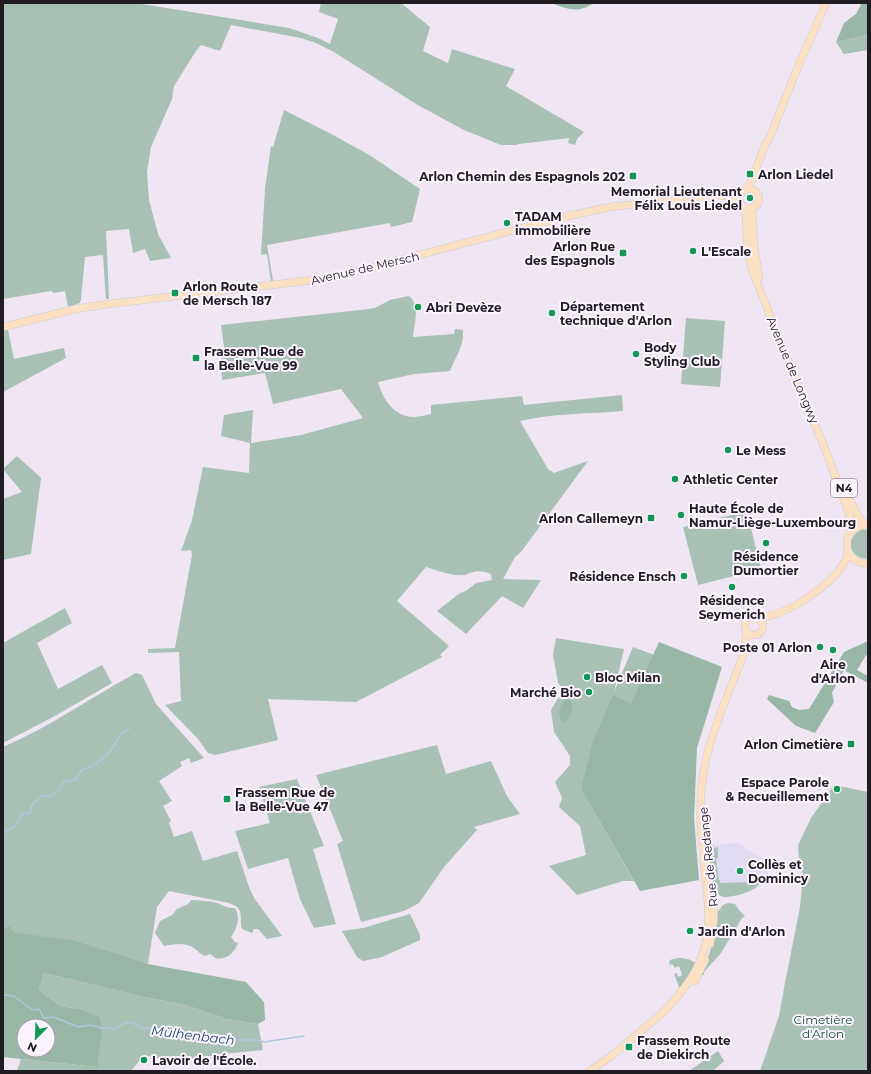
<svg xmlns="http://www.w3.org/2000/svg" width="871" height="1074" font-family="Montserrat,sans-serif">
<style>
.commercial{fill:#e0dbf1}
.green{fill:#a9c0b4}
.forest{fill:#98b7a6;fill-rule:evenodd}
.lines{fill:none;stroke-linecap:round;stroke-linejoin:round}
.stream{stroke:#b0c8de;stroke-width:1.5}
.major-casing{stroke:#cecdce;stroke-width:8}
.major{stroke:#fce0c4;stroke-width:7}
.poi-dot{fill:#139756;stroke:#fbf3ff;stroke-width:1.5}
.labels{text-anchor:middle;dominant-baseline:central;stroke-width:4;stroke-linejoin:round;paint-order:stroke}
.shield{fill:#fbf3ff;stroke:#625c64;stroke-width:1}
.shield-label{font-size:11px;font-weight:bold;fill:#201c21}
.poi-label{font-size:12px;font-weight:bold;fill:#201c21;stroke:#fbf3ff;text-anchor:start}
.street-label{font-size:12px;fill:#201c21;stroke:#fbf3ff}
.park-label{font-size:12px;fill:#195039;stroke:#fbf3ff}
.water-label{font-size:13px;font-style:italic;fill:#173f5e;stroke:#fbf3ff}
</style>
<rect width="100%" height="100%" fill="#efe5f3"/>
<!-- commercial -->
<path class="commercial" d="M738,843L772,866L761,883L754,889L741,895L725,897L721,896L714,890L713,886L709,845Z"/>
<!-- green -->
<g class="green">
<path d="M3,3H136L289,28L318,38L330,44L338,19L319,12L321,3H401L430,27L423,51L448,63L452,49L515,69L506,86L584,132L577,139L575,145L568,143L569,138L519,144L516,145H501L464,130L416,104L334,52L316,43L301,38L231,25L220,51L201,45L196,51L174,86L172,99L151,147L147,172L149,200L158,234L171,258L150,261L145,249L133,253L129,229L106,231L109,299H106L103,255L85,257L81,299L80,303L68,307L65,291L54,293L51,291L3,299Z"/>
<path d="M868,35V50L844,54L836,42Z"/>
<path d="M284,110L335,136L371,156L420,189L412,222L391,227L390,223L267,245L273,281L271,282L267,254L261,255L265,189L271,146L273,147Z"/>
<path d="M409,296C421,306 414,323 413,337L454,334L455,329L463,330C464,347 456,356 450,371L414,374L378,382C383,399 393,416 413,417C418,417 426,415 431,414V405L522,396L524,405L622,395L623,411C589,414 554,413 520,421L548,469L554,473L588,461L521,552L515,557L503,579L541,580L523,608L502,596L466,634L437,611L460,593L466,591L476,583L492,580L491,574C484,571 477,570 470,573C468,573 466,575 464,575C456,577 435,570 426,567L397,601L449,646L440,655L442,657L356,702L268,699L278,740L215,755L208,753L198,739L165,705L181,701L179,652L148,653V649L175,648L192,555L191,550L181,551L192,520L203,467L249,473L250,443L221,436L224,415L253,410L251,443L301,435L363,418L341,389L273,404L265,373L222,380L221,355L225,354L221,325L360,310L375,308L390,300Z"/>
<path d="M686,318L725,321L720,387L681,384Z"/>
<path d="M8,330L14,359L64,348L66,358L3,392V331Z"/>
<path d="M17,456L41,478L31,554L3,560V499L22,492L3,469Z"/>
<path d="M747,511L761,569L698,585L683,527Z"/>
<path d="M863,529L868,530V559C848,558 844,537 863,529Z"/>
<path d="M65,608L72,623L37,643L58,689L102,665L112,683L53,717L3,743V643Z"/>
<path d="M556,638L624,649L614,692L633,647L654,655L631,705L613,696L581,789L634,881H623L577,895L549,866L586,855L580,826L559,807L562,798L555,782L570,765V756L554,732L551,710L563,690L558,683L553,654Z"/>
<path d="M136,673L142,675L156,704L204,758L191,763L189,758L180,762L182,766L159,781L172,801L163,806L171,821L169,823L174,837L192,831L203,861L237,851L249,887L254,898L282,936L267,939L258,929H254L252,933L242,929C239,914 245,909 229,903L169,891L157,907L148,964L15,933L9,925L3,930V747C50,727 91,697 136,673Z"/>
<path d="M437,745L446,774L491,761L507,796L520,814L474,827L477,830L444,867L419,903L404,911L361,922L337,844L343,841L316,775Z"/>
<path d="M297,779L324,846L313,849L336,924L314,928L300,899L288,858L248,869L235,831L270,823L259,787Z"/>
<path d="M834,785L868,792V1068L864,1071H760L779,1016L785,983L800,907L803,876L799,862L798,845L811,818Z"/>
<path d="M709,845H713L714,848L718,847V858H716L719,880H720V883L755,882L758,878H761L759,882L761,883C753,891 744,894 733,896C728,897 722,898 718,894C710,887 710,856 709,845Z"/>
<path d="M191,900C200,900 211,901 220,904C226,907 228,908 235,908C241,917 237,929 231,937L235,942L238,943C235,952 226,961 215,958C213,957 212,955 210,954L205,956C200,954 198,951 194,948C185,942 173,944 164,946L155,933L160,921L172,915L177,909L188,904Z"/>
<path d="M728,903L735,904L739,910L745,916L742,918L721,953L704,972V975H702L696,985H695L705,966L710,952L716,916L718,911L723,905Z"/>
<path d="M410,914L420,935V940L382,957L363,961L357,957L342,931L363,928Z"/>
<path d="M678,958C684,958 693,959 697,965L680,989L674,974L677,973L678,977L682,975L679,966L675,968L672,964L670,965L669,963L670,960Z"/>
<path d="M44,973L144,997L185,1005L227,1019L258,1024L263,1050L222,1054L173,1062L144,1055L131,1071H17L21,1059L97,1067L79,1009L60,1006L39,990Z"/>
<path d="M718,1051L724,1061L713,1071H689Z"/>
</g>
<!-- forest -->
<g class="forest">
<path d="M551,3H594C577,14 568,9 551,3Z"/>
<path d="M862,3H868V35L836,42L844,23L856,14Z"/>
<path d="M868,641V657L866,655L857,670L868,676V683L844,670L832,693L834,702L815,733L796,726L767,699L769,695L789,701L792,707L799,710L809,709L844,652Z"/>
<path d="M659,642L722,667L697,748L694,818L699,880L640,891L581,789L593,741L613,695L631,704Z"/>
<path d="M570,699C574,708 572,718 563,723C557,714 558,702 570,699Z"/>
<path d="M9,925L15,933L72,940L148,964L246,982L264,1002L265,1020L258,1024L227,1019L185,1005L144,997L44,973L39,990L60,1006L79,1009L99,1017L102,1030L97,1067L3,1057V930ZM24,1026H48V1050H24Z"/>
</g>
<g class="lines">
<!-- stream -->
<g class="stream">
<path d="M3,833C13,828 18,825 21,814L24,813L28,814L30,813L32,804L42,796H51L60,790L64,781L75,780L82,770C91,768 106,758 111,750C120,739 115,737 129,729"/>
<path d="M3,995L14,996L32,1010L39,1009L44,1018L53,1017L79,1027L91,1025L105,1029L108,1027L115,1029C128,1020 130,1021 144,1029L148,1028L175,1032L200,1039L214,1040H257L264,1042L304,1036"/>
</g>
<defs>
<g id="major">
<path d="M747,189L751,182L766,143L769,139L797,69L826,3"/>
<circle cx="749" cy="199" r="10"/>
<path d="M744,207L746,212L747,242L751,267L775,328L825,449L850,516V532"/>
<path d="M752,208L754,245L759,278"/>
<path d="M3,327L75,309L108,304L331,278L568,216L610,207L718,195L732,197L740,202"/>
<path d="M845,490L859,518L867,525"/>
<path d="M868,525C839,525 841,565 868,563"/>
<circle cx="754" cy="626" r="9"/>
<path d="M758,617C784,618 834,584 845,561C847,559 847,555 848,552"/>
<path d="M710,944L714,919L713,901"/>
<path d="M695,981L705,960"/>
<path d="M665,1010C684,990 701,969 706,941C711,918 707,895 705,872C701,833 697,799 706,760C711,735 722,710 731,686C738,668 747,651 746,631"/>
<path d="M590,1071L614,1054L668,1008"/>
</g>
</defs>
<!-- major casing -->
<use href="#major" class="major-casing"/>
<!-- major -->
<use href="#major" class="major"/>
</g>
<!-- markers -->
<g class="poi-dot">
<rect x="746" y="170" width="8" height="8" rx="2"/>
<rect x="629" y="172" width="8" height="8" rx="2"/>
<circle cx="750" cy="198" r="4"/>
<circle cx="507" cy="223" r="4"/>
<circle cx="693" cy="251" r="4"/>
<rect x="619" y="249" width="8" height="8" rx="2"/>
<rect x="171" y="289" width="8" height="8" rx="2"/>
<circle cx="418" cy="307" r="4"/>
<circle cx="552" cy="313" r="4"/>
<circle cx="636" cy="354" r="4"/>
<rect x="192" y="354" width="8" height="8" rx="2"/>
<circle cx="728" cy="450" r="4"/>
<circle cx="675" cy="479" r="4"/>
<circle cx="681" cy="515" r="4"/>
<rect x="647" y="514" width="8" height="8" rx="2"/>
<circle cx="766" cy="543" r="4"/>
<circle cx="684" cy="576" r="4"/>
<circle cx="732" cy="587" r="4"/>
<circle cx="820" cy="647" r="4"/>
<circle cx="833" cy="650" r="4"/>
<circle cx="587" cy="677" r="4"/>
<circle cx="589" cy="692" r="4"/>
<rect x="847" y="740" width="8" height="8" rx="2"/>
<circle cx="837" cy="789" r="4"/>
<rect x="223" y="795" width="8" height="8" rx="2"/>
<circle cx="740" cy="871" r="4"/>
<circle cx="690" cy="931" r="4"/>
<rect x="625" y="1043" width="8" height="8" rx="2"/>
<circle cx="144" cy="1060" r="4"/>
</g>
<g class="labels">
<!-- shield labels -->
<rect class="shield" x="831" y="479" width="26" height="18" rx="3"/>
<g class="shield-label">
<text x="844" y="488">N4</text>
</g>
<!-- poi labels -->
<g class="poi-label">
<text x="758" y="174">Arlon Liedel</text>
<text x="625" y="176" text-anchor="end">Arlon Chemin des Espagnols 202</text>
<text x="742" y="191" text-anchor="end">Memorial Lieutenant<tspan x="742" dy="14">Félix Louis Liedel</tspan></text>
<text x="515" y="216">TADAM<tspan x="515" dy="14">immobilière</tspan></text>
<text x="615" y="246" text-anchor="end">Arlon Rue<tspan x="615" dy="14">des Espagnols</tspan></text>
<text x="701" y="251">L'Escale</text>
<text x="183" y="286">Arlon Route<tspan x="183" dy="14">de Mersch 187</tspan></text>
<text x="560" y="306">Département<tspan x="560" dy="14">technique d'Arlon</tspan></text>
<text x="426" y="307">Abri Devèze</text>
<text x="644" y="347">Body<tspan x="644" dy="14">Styling Club</tspan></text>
<text x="204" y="351">Frassem Rue de<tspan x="204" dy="14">la Belle-Vue 99</tspan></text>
<text x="736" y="450">Le Mess</text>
<text x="683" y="479">Athletic Center</text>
<text x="689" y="508">Haute École de<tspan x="689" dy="14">Namur-Liège-Luxembourg</tspan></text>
<text x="643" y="518" text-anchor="end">Arlon Callemeyn</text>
<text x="766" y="556" text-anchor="middle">Résidence<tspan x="766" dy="14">Dumortier</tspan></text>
<text x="676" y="576" text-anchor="end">Résidence Ensch</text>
<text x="732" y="600" text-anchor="middle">Résidence<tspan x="732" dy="14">Seymerich</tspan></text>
<text x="812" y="647" text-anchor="end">Poste 01 Arlon</text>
<text x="833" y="664" text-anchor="middle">Aire<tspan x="833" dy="14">d'Arlon</tspan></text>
<text x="595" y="677">Bloc Milan</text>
<text x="581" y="692" text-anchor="end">Marché Bio</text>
<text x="843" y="744" text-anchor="end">Arlon Cimetière</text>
<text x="829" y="782" text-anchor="end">Espace Parole<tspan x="829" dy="14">&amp; Recueillement</tspan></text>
<text x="235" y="792">Frassem Rue de<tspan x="235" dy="14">la Belle-Vue 47</tspan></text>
<text x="748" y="864">Collès et<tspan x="748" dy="14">Dominicy</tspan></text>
<text x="698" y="931">Jardin d'Arlon</text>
<text x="637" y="1040">Frassem Route<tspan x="637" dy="14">de Diekirch</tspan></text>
<text x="152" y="1060">Lavoir de l'École.</text>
</g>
<!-- street labels -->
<g class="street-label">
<text transform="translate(365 268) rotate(-13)">Avenue de Mersch</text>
<text transform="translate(793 370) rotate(67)">Avenue de Longwy</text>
<text transform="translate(708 857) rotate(-96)">Rue de Redange</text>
</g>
<!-- park labels -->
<g class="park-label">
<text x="823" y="1019">Cimetière<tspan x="823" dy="14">d'Arlon</tspan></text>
</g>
<!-- water labels -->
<g class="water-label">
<text transform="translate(193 1035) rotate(7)">Mülhenbach</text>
</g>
</g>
<!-- border -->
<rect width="871" height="1074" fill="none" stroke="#201c21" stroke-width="8"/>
<!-- north arrow -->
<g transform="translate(36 1038) rotate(203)"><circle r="19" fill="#fbf3ff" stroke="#a39da6"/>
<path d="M0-3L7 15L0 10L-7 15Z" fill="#139756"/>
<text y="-6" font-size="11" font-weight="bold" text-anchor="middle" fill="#201c21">N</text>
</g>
</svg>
